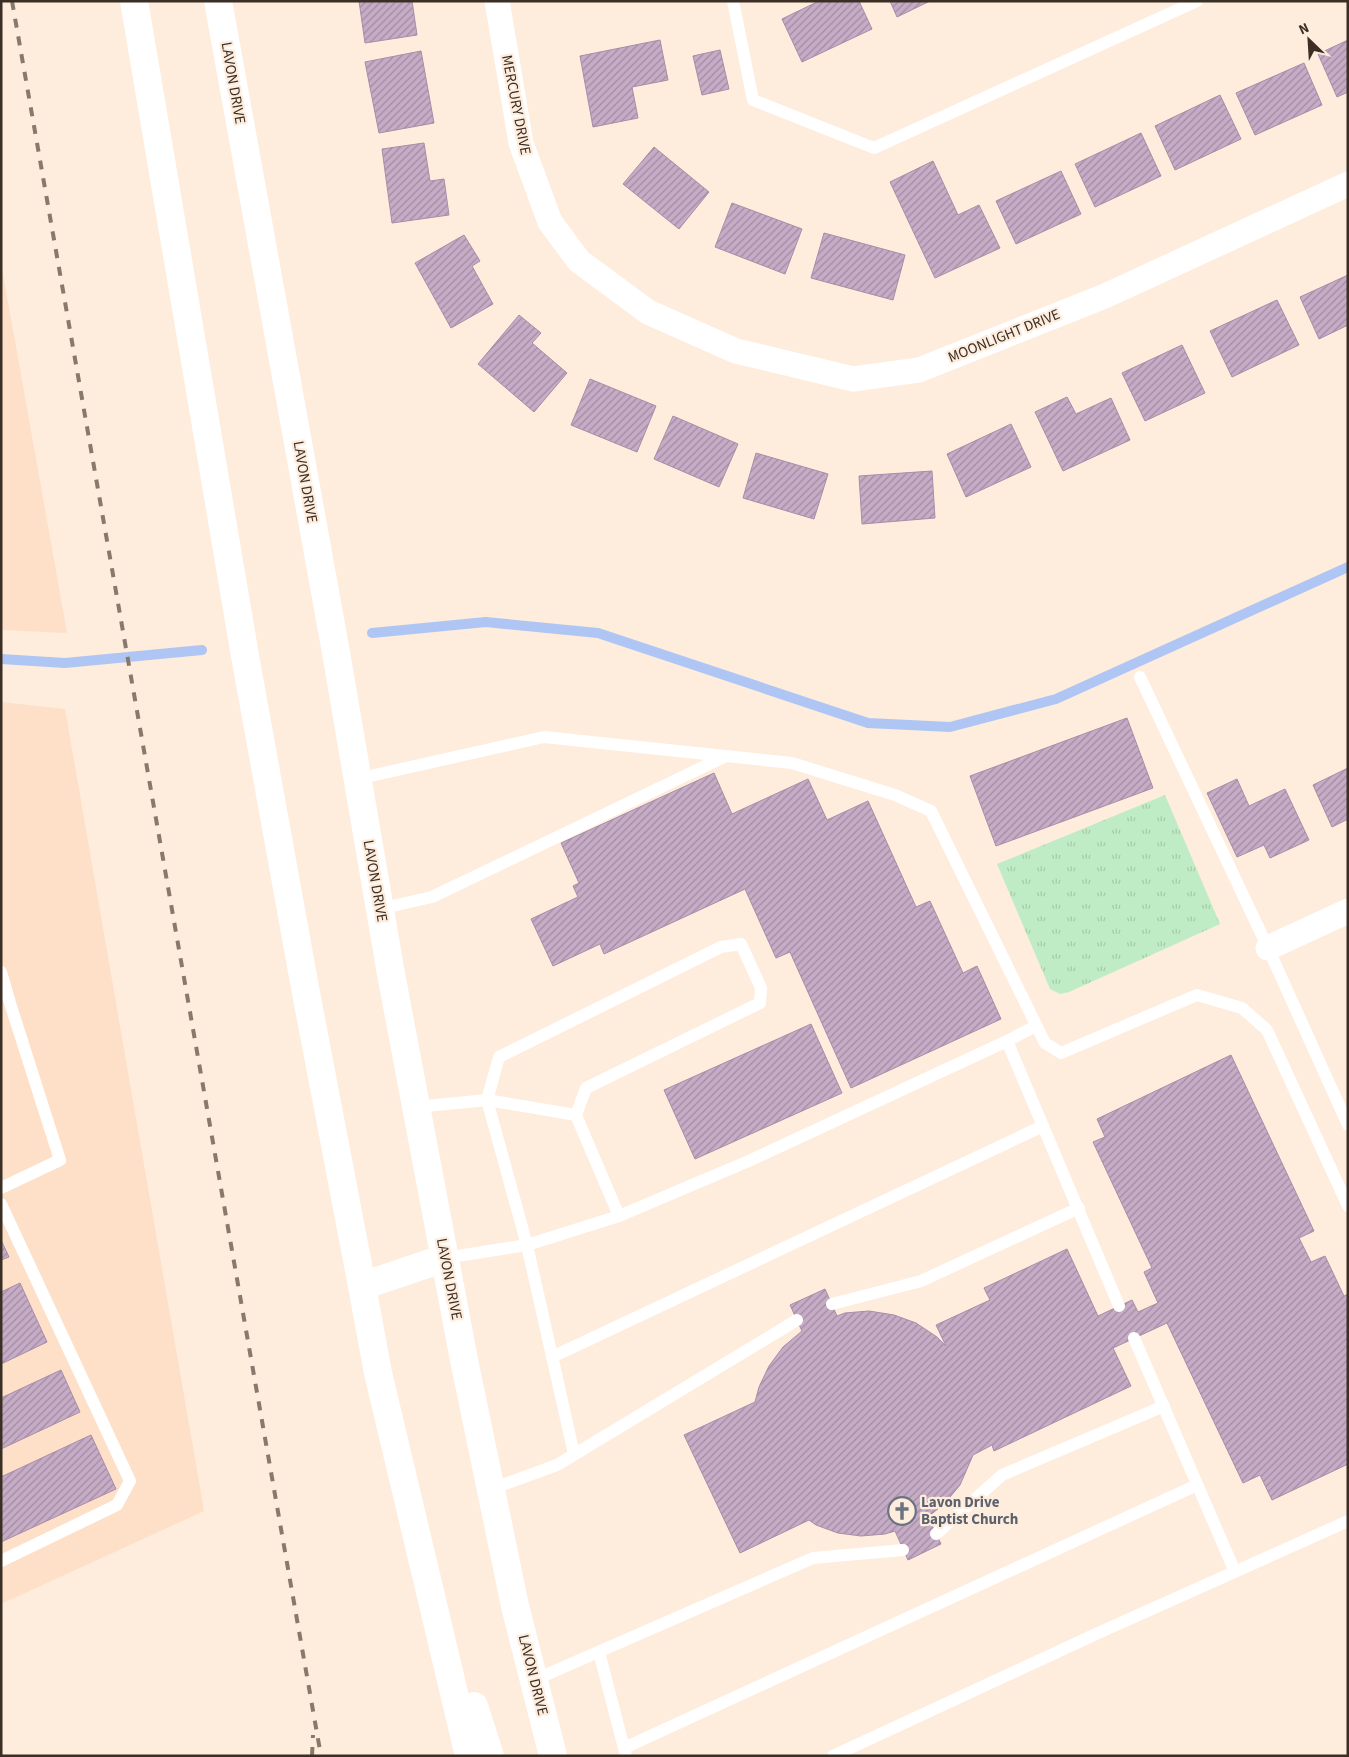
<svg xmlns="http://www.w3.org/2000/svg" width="1349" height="1757" font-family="'Source Sans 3',sans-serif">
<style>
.built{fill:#fde0c7}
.park{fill:url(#park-tufts)}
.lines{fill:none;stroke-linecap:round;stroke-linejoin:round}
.stream{stroke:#afc6f4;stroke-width:10}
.building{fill:url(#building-hatch);stroke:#a78da7}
.lane{stroke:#fff;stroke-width:12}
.street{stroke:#fff;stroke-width:25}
.primary{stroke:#fff;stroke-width:28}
.rail{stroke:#88796d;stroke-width:4;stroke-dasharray:9 9;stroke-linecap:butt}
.labels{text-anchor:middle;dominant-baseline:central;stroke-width:4.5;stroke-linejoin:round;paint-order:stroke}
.street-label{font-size:15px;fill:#3b2f25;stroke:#feecdd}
.worship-label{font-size:15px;font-weight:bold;fill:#5b616d;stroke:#feecdd;text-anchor:start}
</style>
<defs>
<pattern id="park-tufts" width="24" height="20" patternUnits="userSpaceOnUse" patternTransform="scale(1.25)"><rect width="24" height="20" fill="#bfecc5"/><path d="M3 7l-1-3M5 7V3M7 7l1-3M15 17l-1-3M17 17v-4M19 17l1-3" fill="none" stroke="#a5cba9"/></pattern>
<pattern id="building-hatch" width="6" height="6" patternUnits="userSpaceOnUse" patternTransform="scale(1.25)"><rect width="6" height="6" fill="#c6acc6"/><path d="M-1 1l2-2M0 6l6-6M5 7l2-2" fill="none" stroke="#a28ca1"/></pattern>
</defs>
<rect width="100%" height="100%" fill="#feecdd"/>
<!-- built -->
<g class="built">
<path d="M1,263L67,633L1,630Z"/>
<path d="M1,702L65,709L204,1511L1,1604Z"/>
</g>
<!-- park -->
<path class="park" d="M1165,795L1220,924L1069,992L1060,994L1050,989L997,864Z"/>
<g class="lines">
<!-- stream -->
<g class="stream">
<path d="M372,633L486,622L598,633L868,723L950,727L1056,699L1348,567"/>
<path d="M1,659L65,663L202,650"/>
</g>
</g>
<!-- building -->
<g class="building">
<path d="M359,1H412L417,35L365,43Z"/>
<path d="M819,1H859L872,29L802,62L782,19Z"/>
<path d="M890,1H930L897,17Z"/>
<path d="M660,40L668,80L632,87L638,118L593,127L580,56Z"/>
<path d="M1348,40V92L1337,97L1318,54Z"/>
<path d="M720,50L729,89L702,95L693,56Z"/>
<path d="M421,51L434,123L379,133L365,62Z"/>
<path d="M1304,63L1322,105L1255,135L1236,93Z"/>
<path d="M1220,95L1241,139L1175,170L1155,126Z"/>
<path d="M1141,133L1161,176L1095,207L1075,164Z"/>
<path d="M424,143L430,181L444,179L449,215L392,223L382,149Z"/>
<path d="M654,147L709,192L679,229L623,184Z"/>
<path d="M933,161L958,215L979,205L1000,248L935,278L890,182Z"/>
<path d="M1061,171L1081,214L1016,244L996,201Z"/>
<path d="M732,203L802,229L785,274L715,247Z"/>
<path d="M824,233L905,255L893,300L811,278Z"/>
<path d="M464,235L480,261L472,266L493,304L451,328L415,263Z"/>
<path d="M1348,275V325L1319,339L1300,297Z"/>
<path d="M1277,300L1299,345L1232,377L1210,331Z"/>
<path d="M519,315L541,333L532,343L567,373L534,412L478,364Z"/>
<path d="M1182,345L1205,393L1145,421L1122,373Z"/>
<path d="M590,379L656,406L637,452L571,425Z"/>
<path d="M1067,397L1076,414L1111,398L1130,440L1063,471L1035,412Z"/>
<path d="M673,416L738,444L719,487L654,459Z"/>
<path d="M1011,424L1031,467L966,497L947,454Z"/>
<path d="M756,453L828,474L814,519L743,498Z"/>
<path d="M932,471L935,518L862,524L859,476Z"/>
<path d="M1127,718L1153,788L996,846L970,776Z"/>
<path d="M1348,768V819L1332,827L1313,785Z"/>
<path d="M714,773L732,814L808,779L827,820L868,801L916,907L930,901L963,973L977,966L1001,1019L851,1088L790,952L776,958L745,889L604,954L600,944L553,966L531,919L578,897L573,886L579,883L561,843Z"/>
<path d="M1237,779L1249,806L1285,789L1309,840L1270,858L1264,845L1237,857L1207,793Z"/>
<path d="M811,1024L842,1093L695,1159L664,1090Z"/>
<path d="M1231,1055L1314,1231L1299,1238L1311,1262L1325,1256L1344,1296L1348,1294V1464L1272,1500L1260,1475L1243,1483L1167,1323L1113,1348L1131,1386L994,1451L992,1445L973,1455L960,1485L945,1503L928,1517L941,1544L908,1560L895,1531L885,1534L861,1536L838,1533L816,1525L809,1520L740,1553L684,1435L755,1402L759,1387L769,1366L783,1347L802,1331L790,1305L825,1289L837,1316L845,1313L869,1311L894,1315L916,1323L937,1337L946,1346L936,1325L990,1300L984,1288L1067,1249L1098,1316L1132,1300L1138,1312L1158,1303L1144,1272L1152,1268L1093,1142L1105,1137L1097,1119Z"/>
<path d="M1,1240L9,1257L1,1260Z"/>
<path d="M20,1283L47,1342L1,1364V1292Z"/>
<path d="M61,1370L80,1412L1,1449V1398Z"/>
<path d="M91,1435L116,1489L1,1542V1477Z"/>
</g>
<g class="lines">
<!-- lane -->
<g class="lane">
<path d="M733,1L753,100L874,148L1197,1"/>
<path d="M1140,677L1268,948L1348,1125"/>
<path d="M357,779L544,737L792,763L895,795L931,811L1045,1043L1061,1053L1197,995L1242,1008L1267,1030L1348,1206"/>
<path d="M379,909L432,897L726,756"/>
<path d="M1,972L10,1003L60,1160L1,1188"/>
<path d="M1036,1026L1007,1041L1119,1306"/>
<path d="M416,1107L487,1100L576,1115"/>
<path d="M1,1204L130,1481L117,1505L1,1561"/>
<path d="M445,1258L527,1245L619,1216L751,1160L1007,1041"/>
<path d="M832,1304L921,1281L1079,1208"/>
<path d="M1134,1338L1235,1572"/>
<path d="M552,1357L1043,1126"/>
<path d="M574,1454L527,1245L487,1100L499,1057L721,947L741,944L761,988L760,1003L586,1088L576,1115L619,1216"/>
<path d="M491,1489L557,1465L797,1320"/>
<path d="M936,1534L1002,1475L1164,1406"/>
<path d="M599,1652L626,1756"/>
<path d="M534,1680L813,1558L903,1550"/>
<path d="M624,1748L1197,1485"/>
<path d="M833,1756L1096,1634L1348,1521"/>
</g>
<!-- street -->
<g class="street">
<path d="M497,1L521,143L550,222L579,261L648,312L736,351L853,379L919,370L1105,296L1348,184"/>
<path d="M1268,948L1348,911"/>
</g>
<!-- primary -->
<g class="primary">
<path d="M134,1L245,656L306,993L362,1286L378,1373L469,1756"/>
<path d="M218,1L335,647L391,974L464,1360L515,1606L553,1756"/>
<path d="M362,1286L445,1258"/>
<path d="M474,1706L490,1756"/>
</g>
<!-- rail -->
<g class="rail">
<path d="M12,1L321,1756"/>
<path d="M312,1756L313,1735"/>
</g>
</g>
<!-- icons -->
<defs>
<symbol id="church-ring" viewBox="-11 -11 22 22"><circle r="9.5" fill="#feecdd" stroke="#6b7280" stroke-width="1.5"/><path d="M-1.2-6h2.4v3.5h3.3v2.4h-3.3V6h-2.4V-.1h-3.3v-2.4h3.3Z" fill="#6b7280"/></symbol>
</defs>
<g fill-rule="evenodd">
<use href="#church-ring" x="886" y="1495" width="32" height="32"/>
</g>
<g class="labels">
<!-- street labels -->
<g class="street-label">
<text transform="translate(233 83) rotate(80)">LAVON DRIVE</text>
<text transform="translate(516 105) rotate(79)">MERCURY DRIVE</text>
<text transform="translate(1004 336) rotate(-22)">MOONLIGHT DRIVE</text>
<text transform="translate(305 482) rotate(80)">LAVON DRIVE</text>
<text transform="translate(375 881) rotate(80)">LAVON DRIVE</text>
<text transform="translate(449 1279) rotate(79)">LAVON DRIVE</text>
<text transform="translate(533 1675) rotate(76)">LAVON DRIVE</text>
</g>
<!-- worship labels -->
<g class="worship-label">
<text x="921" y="1502">Lavon Drive<tspan x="921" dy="17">Baptist Church</tspan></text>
</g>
</g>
<!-- border -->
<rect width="1349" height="1757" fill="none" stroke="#3b2f25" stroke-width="5"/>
<!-- north arrow -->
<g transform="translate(1309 40) rotate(335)" stroke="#feecdd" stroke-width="4" paint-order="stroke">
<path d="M0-4L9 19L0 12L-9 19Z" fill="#3b2f25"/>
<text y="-8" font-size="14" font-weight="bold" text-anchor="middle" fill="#3b2f25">N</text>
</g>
</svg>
